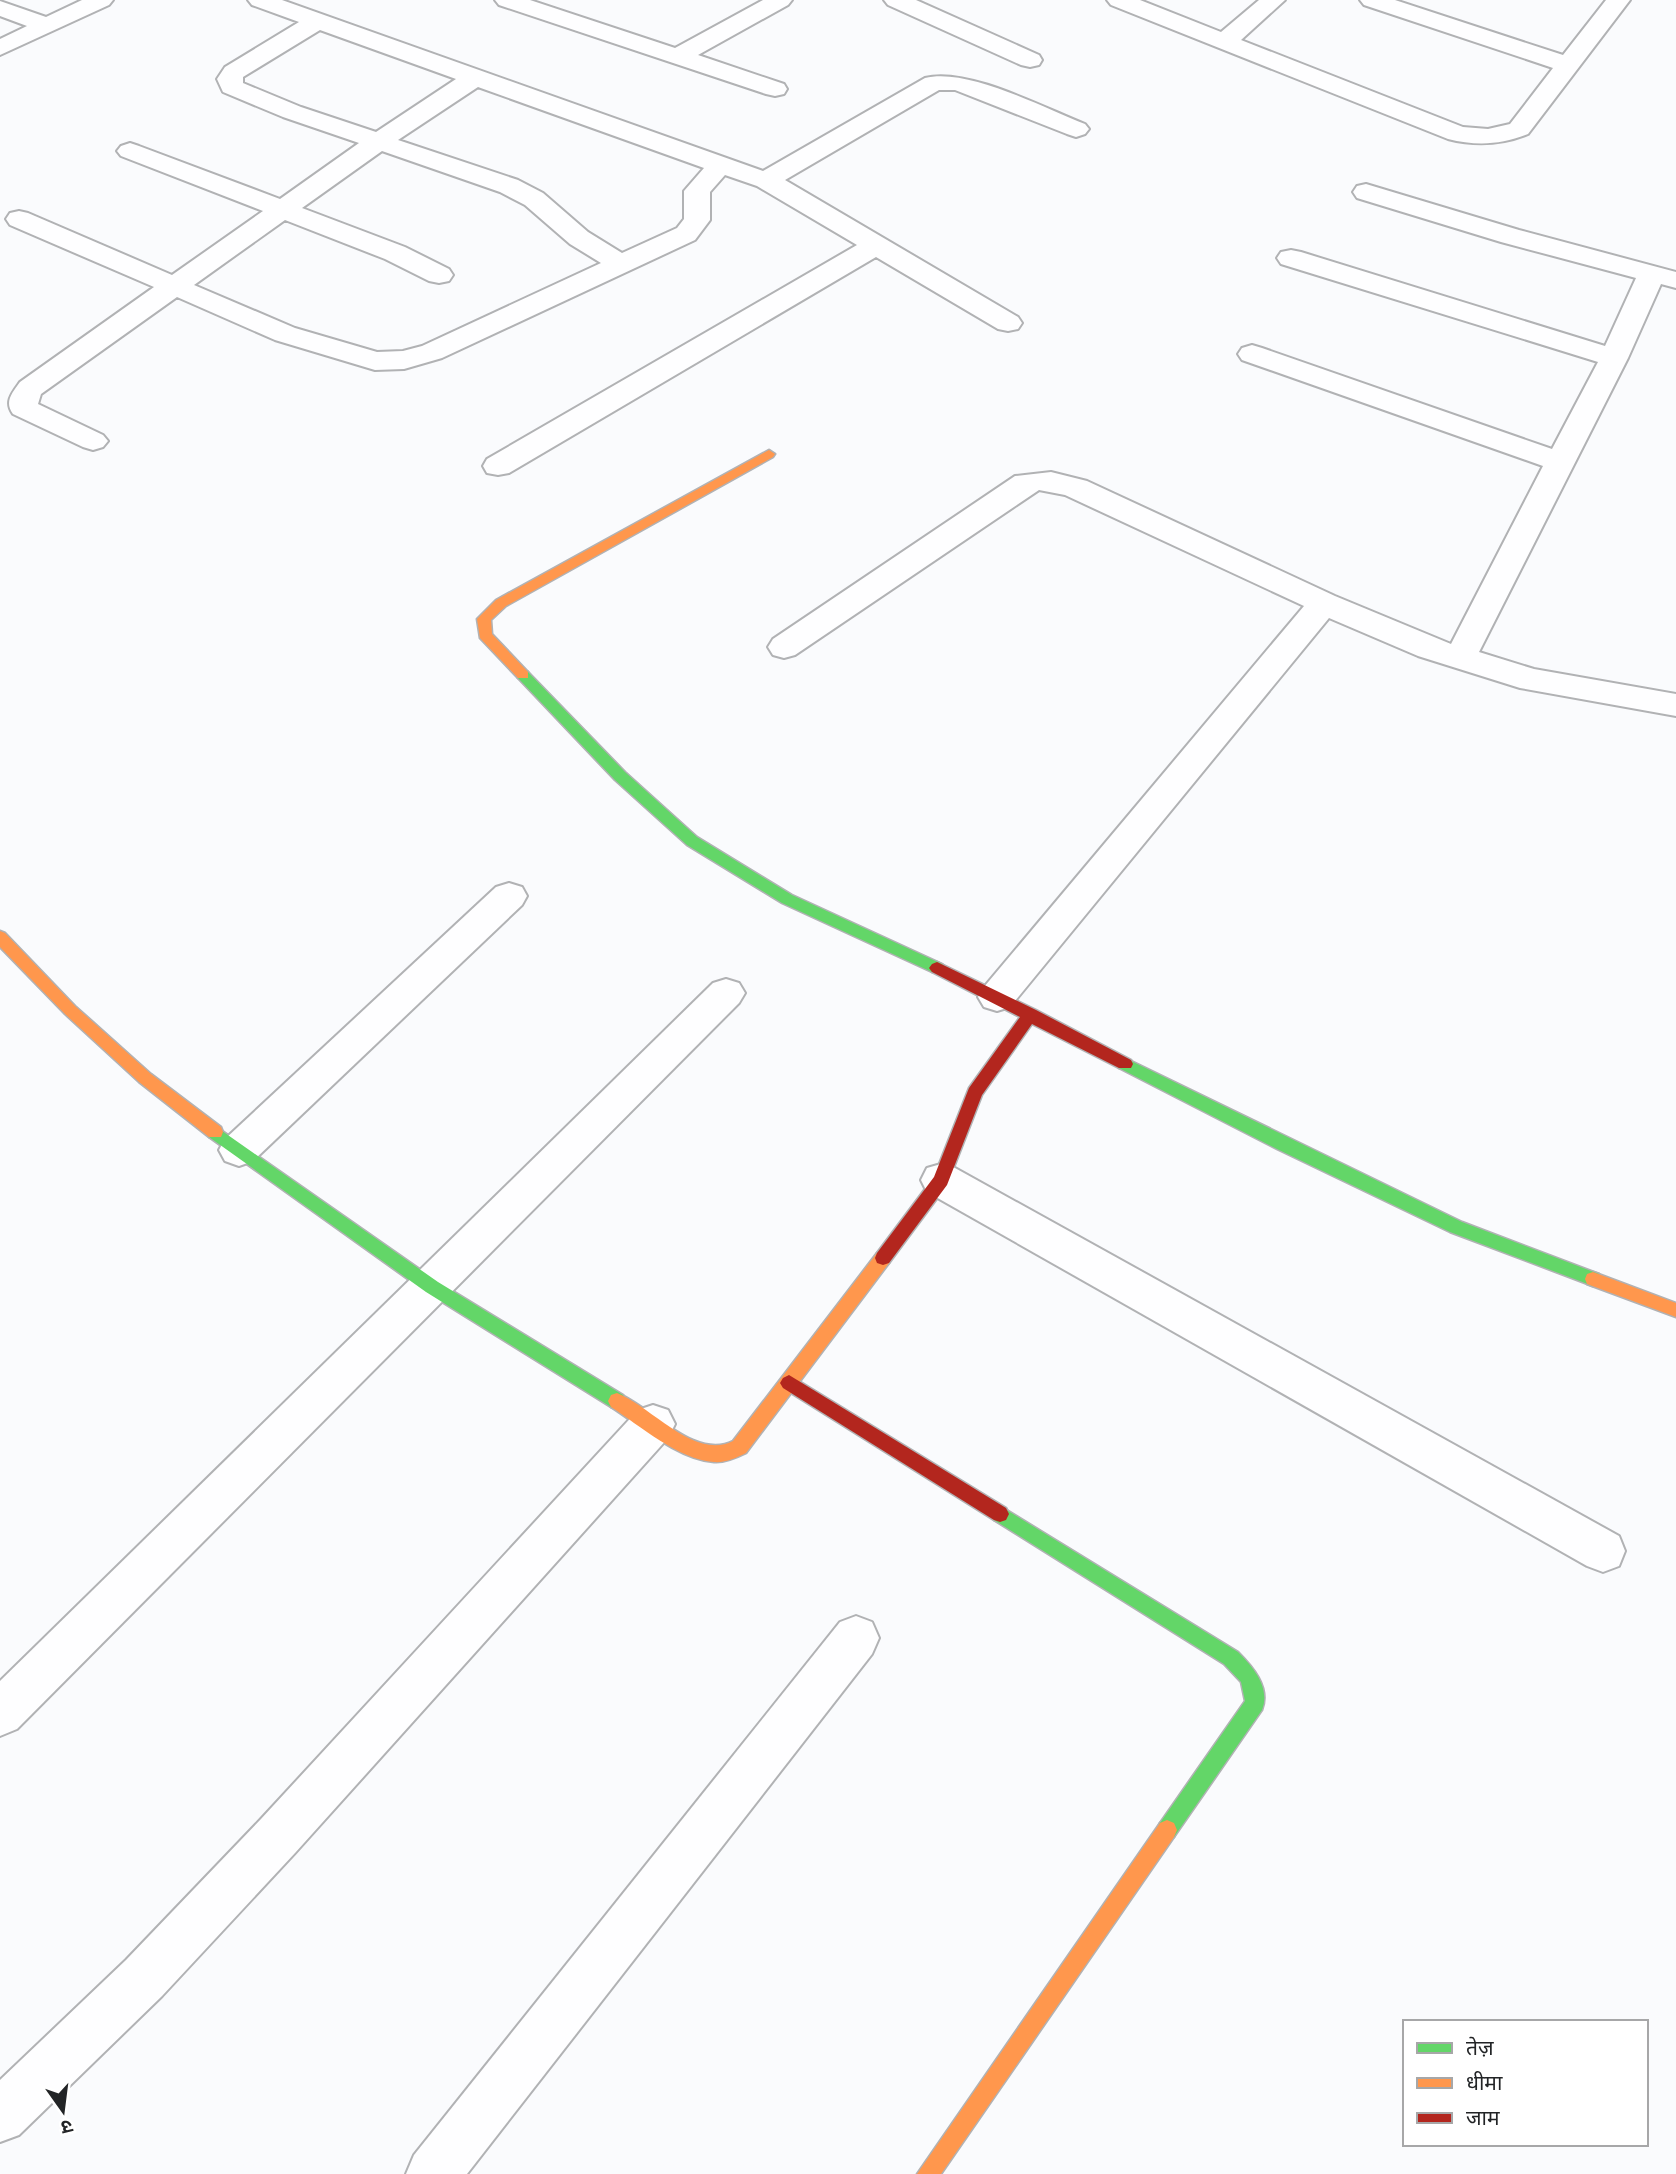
<svg xmlns="http://www.w3.org/2000/svg" width="1676" height="2174" font-family="Lato,'Noto Sans Devanagari',sans-serif">
<style>
.lines{fill:none;stroke-linecap:round;stroke-linejoin:round}
.street-casing{stroke:#b1b2b4;stroke-width:4}
.fast-casing{stroke:#b1b2b4;stroke-width:3}
.slow-casing{stroke:#b1b2b4;stroke-width:3}
.jam-casing{stroke:#b1b2b4;stroke-width:3}
.street{fill:#fefeff;fill-rule:evenodd}
.fast{fill:#63d668;fill-rule:evenodd}
.slow{fill:#ff974d;fill-rule:evenodd}
.jam{fill:#b3261e;fill-rule:evenodd}
</style>
<rect width="100%" height="100%" fill="#fafbfd"/>
<g class="lines">
<defs>
<g id="street">
<path d="M82,0H113L109,5L0,55V39L27,26L0,16V1L46,17Z"/>
<path d="M248,0H282L763,171L925,78C967,67 1044,108 1085,124L1089,129L1085,134L1076,137L1067,134L955,90H939L785,180L1018,317L1022,323L1018,329L1008,331L998,329L876,257L509,473L498,475L487,473L483,466L487,459L857,245L757,186L725,175L710,192V220L695,240L442,358L404,369L375,370L275,340L177,297L41,394L38,404L103,435L108,441L103,447L93,450L83,447L13,414C4,402 12,393 20,382L154,287L10,225L6,219L10,213L19,211L28,213L172,275L263,211L121,156L117,151L121,146L130,143L139,146L280,199L359,143L283,117L223,92L217,79L225,67L299,22L252,5ZM320,30L456,79L376,132L301,107L243,83V77ZM478,87L704,168L684,191V219L677,228L622,253L588,232L543,193L518,180L398,140ZM382,151L500,192L525,205L570,244L601,263L422,346L403,351L377,352L295,328L194,285L285,220L385,259L429,281L439,283L449,281L453,275L449,269L405,247L302,208Z"/>
<path d="M495,0H530L675,48L763,0H792L788,5L698,55L784,84L787,89L784,94L775,96L766,94L499,5Z"/>
<path d="M884,0H916L1039,55L1042,60L1039,65L1030,67L1021,65L888,5Z"/>
<path d="M1107,0H1140L1221,32L1259,0H1285L1241,40L1463,127L1488,129L1510,124L1553,68L1364,5L1360,0H1395L1563,55L1606,0H1630L1528,134C1501,145 1476,146 1448,139L1111,5Z"/>
<path d="M1366,184L1519,230L1676,272V288L1661,284L1628,358L1479,652L1534,669L1676,694V716L1520,688L1418,656L1329,618L1010,1007L997,1011L984,1007L978,997L984,987L1304,606L1065,495L1039,490L795,655L784,658L773,655L768,647L773,639L1015,476L1051,472L1087,481L1335,596L1451,644L1543,466L1242,360L1238,354L1242,348L1252,345L1262,348L1552,449L1598,362L1281,264L1277,258L1281,252L1291,250L1301,252L1605,346L1636,278L1501,242L1357,198L1353,192L1357,186Z"/>
<path d="M509,883L522,887L527,896L522,905L253,1161L239,1166L225,1161L219,1150L225,1139L496,887Z"/>
<path d="M726,979L739,983L745,993L739,1003L17,1729L0,1736V1681L713,983Z"/>
<path d="M941,1164L955,1168L1619,1536L1625,1551L1619,1566L1603,1572L1587,1566L927,1192L921,1180L927,1168Z"/>
<path d="M653,1405L668,1410L675,1424L668,1438L295,1853L162,1996L19,2135L0,2142V2080L126,1960L261,1819L638,1410Z"/>
<path d="M856,1616L872,1622L879,1638L872,1654L467,2174H406L414,2155L840,1622Z"/>
</g>
<g id="fast">
<path d="M523,670L528,672L625,772L697,837L792,895L942,964L945,968L942,972H932L782,903L687,845L615,780L518,678V672Z"/>
<path d="M1125,1058L1462,1222L1599,1274L1601,1279L1599,1284L1593,1286L1450,1232L1277,1149L1119,1068L1117,1064L1119,1060Z"/>
<path d="M215,1126L438,1282L623,1395L626,1401L623,1407L617,1409L611,1407L426,1292L209,1137L207,1132L209,1127Z"/>
<path d="M1000,1506L1238,1652C1252,1666 1271,1687 1262,1710L1174,1837L1167,1840L1160,1837L1157,1830L1160,1823L1245,1701L1241,1682L1224,1664L994,1520L991,1514L994,1508Z"/>
</g>
<g id="slow">
<path d="M769,450L775,454L773,457L506,606L491,620L492,634L528,672V678H518L480,638L477,619L496,600Z"/>
<path d="M0,931L5,933L75,1006L151,1074L221,1127L223,1132L221,1137H209L139,1082L65,1014L0,947Z"/>
<path d="M883,1251L889,1253L891,1258L889,1263L746,1453C736,1458 725,1463 714,1462C679,1460 639,1425 611,1407L608,1401L611,1395L617,1393C651,1406 695,1461 733,1441L877,1253Z"/>
<path d="M1593,1272L1676,1303V1317L1587,1284L1585,1279L1587,1274Z"/>
<path d="M1167,1820L1174,1823L1177,1830L1174,1837L941,2174H917L1160,1823Z"/>
</g>
<g id="jam">
<path d="M937,962L1036,1010L1131,1060L1133,1064L1131,1068H1119L1032,1024L982,1095L947,1185L889,1263L883,1265L877,1263L875,1258L877,1253L934,1177L969,1088L1020,1017L932,972L929,968L932,964Z"/>
<path d="M789,1375L1006,1508L1009,1514L1006,1520L1000,1522L994,1520L783,1388L780,1383L783,1378Z"/>
</g>
</defs>
<!-- street casing -->
<use href="#street" class="street-casing"/>
<!-- fast casing -->
<use href="#fast" class="fast-casing"/>
<!-- slow casing -->
<use href="#slow" class="slow-casing"/>
<!-- jam casing -->
<use href="#jam" class="jam-casing"/>
<!-- street -->
<use href="#street" class="street"/>
<!-- fast -->
<use href="#fast" class="fast"/>
<!-- slow -->
<use href="#slow" class="slow"/>
<!-- jam -->
<use href="#jam" class="jam"/>
</g>
<!-- legend -->
<rect x="1403" y="2020" width="245" height="126" fill="#ffffff" stroke="#a7a7a8" stroke-width="2"/>
<rect x="1417" y="2043" width="35" height="10" fill="#63d668" stroke="#a7a7a8" stroke-width="2"/>
<text x="1466" y="2055" font-size="21" fill="#222426">तेज़</text>
<rect x="1417" y="2078" width="35" height="10" fill="#ff974d" stroke="#a7a7a8" stroke-width="2"/>
<text x="1466" y="2090" font-size="21" fill="#222426">धीमा</text>
<rect x="1417" y="2113" width="35" height="10" fill="#b3261e" stroke="#a7a7a8" stroke-width="2"/>
<text x="1466" y="2125" font-size="21" fill="#222426">जाम</text>
<!-- north arrow -->
<g transform="translate(63 2111) rotate(166)" stroke="#ffffff" stroke-width="5" paint-order="stroke">
<path d="M0-5L12 26L0 18L-12 26Z" fill="#222426"/>
<text y="-10" font-size="19" font-weight="bold" text-anchor="middle" fill="#222426">उ</text>
</g>
</svg>
